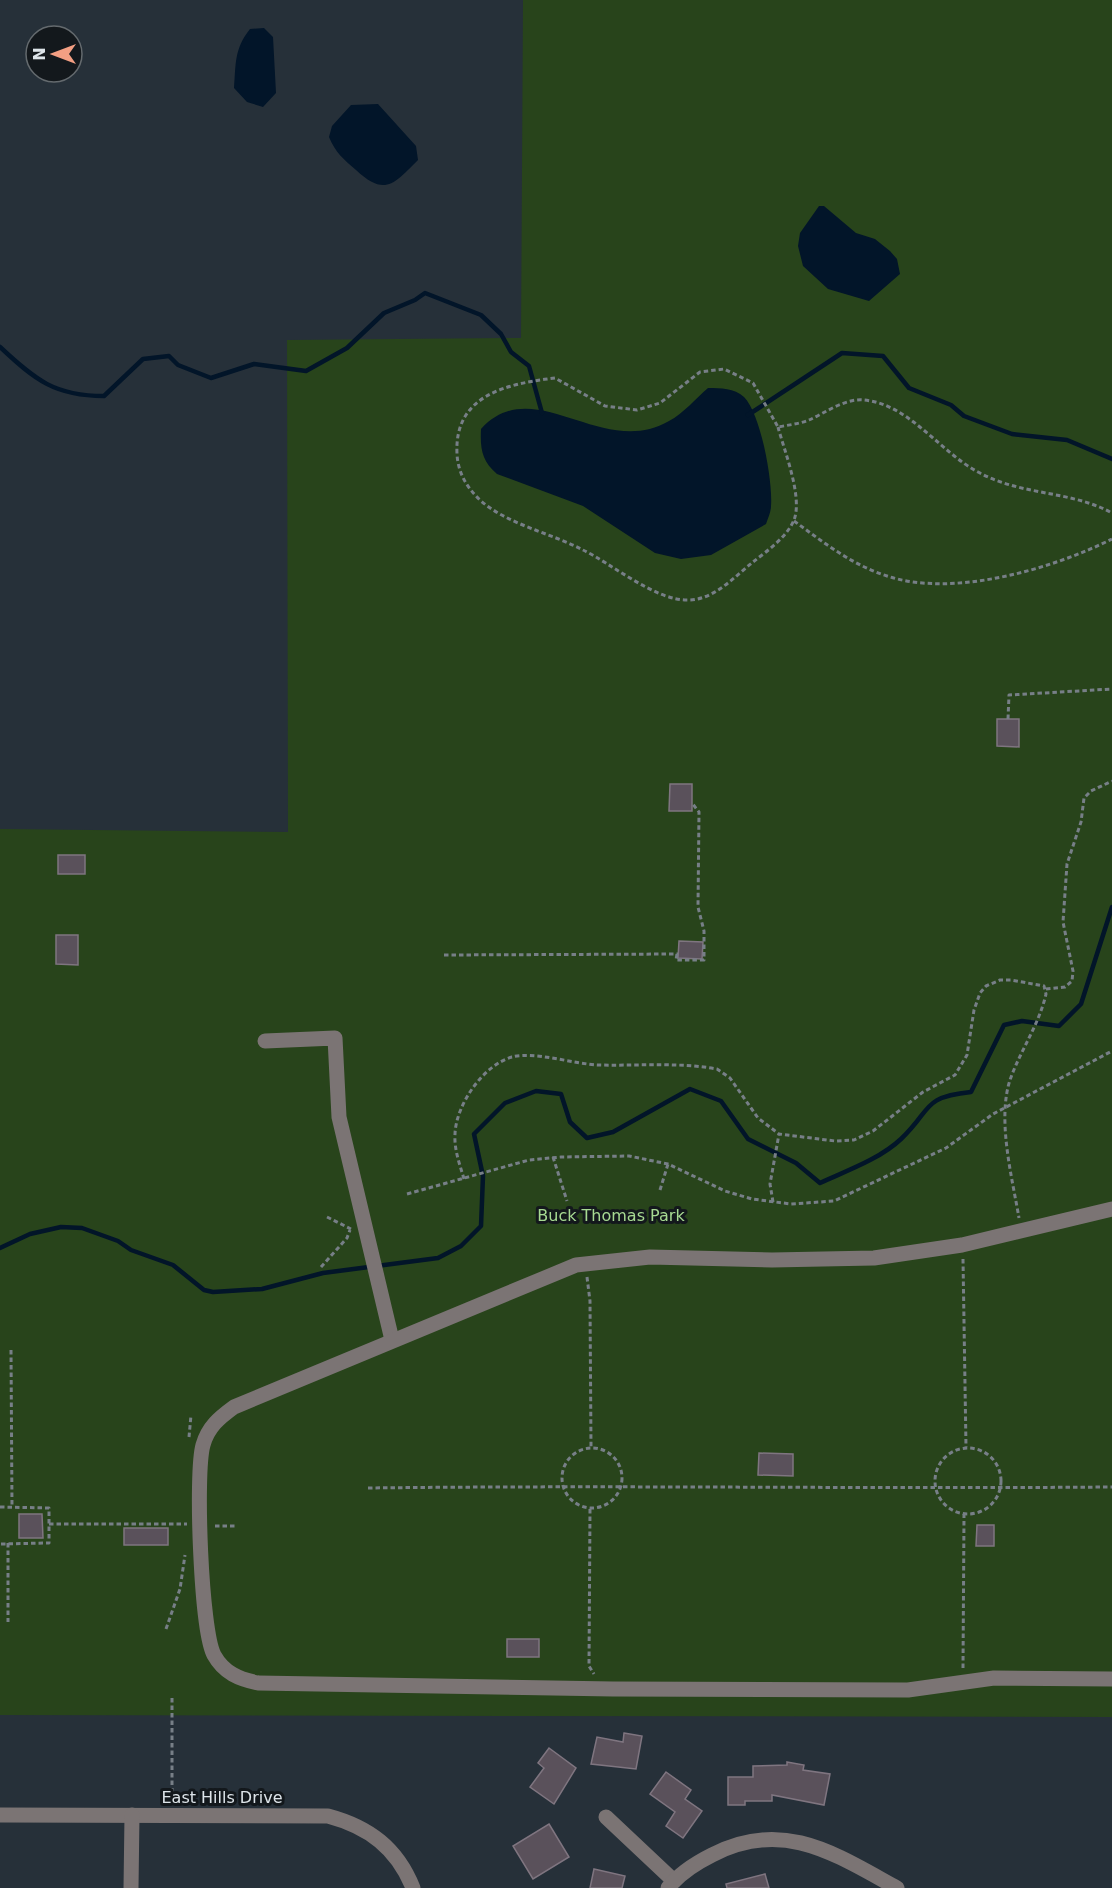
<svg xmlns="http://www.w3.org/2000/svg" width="1112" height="1888" font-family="'DejaVu Sans',sans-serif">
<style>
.green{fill:#28441b}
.water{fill:#021529}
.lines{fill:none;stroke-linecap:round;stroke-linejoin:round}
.stream{stroke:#021529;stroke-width:4.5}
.building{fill:#5a515b;stroke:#7f7580;stroke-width:1.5}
.path{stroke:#777f87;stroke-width:3;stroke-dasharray:4.5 3;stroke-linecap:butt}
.minor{stroke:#7b7474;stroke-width:15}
.labels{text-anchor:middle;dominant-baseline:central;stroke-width:6;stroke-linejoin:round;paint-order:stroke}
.park-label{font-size:16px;fill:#a7da92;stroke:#13181c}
.street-label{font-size:16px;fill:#dde4e9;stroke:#13181c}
</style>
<rect width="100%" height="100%" fill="#263039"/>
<!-- green -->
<path class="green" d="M523,0H1112V1717L0,1715V829L288,832L287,340L521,338Z"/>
<!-- water -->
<g class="water">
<path d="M264,28L273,37L276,93L263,107L247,102L234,88C236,64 234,49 250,29Z"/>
<path d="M378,104L416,146L418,160C394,184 385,197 356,170C344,160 335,152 329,137L332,126L351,105Z"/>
<path d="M819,206H824L856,233L875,239L890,251L897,259L900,274L869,301L828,289L803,266L798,246L800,233Z"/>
<path d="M708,388C721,388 734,388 744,397C761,414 773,482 771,506C771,512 768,518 766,524L711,555L681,559L655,553L583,506L497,474C482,461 480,449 481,429C534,371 602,460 669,421C683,414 696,398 708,388Z"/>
</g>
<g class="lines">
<!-- stream -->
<g class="stream">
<path d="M0,347C35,380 55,396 104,396L143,359L169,356L178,365L211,378L254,364L306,371L347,348L384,313L415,300L425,293L481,315L501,334L511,352L529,366L542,413"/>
<path d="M748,415L842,353L883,356L909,388L951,405L964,416L1012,434L1067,440L1112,459"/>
<path d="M0,1248L30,1234L61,1227L82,1228L118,1241L131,1250L173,1265L204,1290L213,1292L262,1289L323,1273L438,1258L461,1246L481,1226L483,1176L474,1134L505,1103L536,1091L561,1094L570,1122L587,1138L613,1132L690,1089L721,1101L748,1139L796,1163L820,1183C846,1171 880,1159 901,1139C932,1110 921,1097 971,1092L1004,1025L1022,1021L1059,1026L1081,1004L1112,907"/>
</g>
</g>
<!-- building -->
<g class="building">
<path d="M997,719H1019V747L997,746Z"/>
<path d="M670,784H692V811H669Z"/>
<rect x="58" y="855" width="27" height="19"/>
<path d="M56,935H78V965L56,964Z"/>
<path d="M679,941L703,942L702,959L678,958Z"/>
<path d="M759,1453L793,1454V1476L758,1475Z"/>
<path d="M19,1514H42L43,1538H19Z"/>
<path d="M977,1525H994V1546H976Z"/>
<rect x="124" y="1528" width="44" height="17"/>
<rect x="507" y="1639" width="32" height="18"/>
<path d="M624,1733L642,1736L636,1769L591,1764L597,1737L623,1742Z"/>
<path d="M549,1748L576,1768L554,1804L530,1787L544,1768L538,1763Z"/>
<path d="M787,1762L804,1765L803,1770L830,1774L824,1805L772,1795V1801H745V1805H728V1777H753V1766L787,1765Z"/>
<path d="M666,1772L691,1790L685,1799L702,1811L683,1838L666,1826L675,1812L650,1794Z"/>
<path d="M549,1824L569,1857L533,1879L513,1846Z"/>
<path d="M594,1869L625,1876L622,1888H590Z"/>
<path d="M765,1874L769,1888H727L726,1884Z"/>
</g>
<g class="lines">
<!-- path -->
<g class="path">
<path d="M778,427C784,450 803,497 794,520C787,537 767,551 753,562C734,577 714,600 688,600C656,601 612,564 583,550C551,533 509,525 481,501C467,488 458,473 457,454C454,395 506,384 555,378L605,406L637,410L660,403L700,372L724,369L753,383L778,427C788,425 799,424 809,420C825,413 845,398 864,400C909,404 940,452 978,472C1021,496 1070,490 1112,513"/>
<path d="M794,521C823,542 852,565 887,576C953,598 1052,569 1112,539"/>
<path d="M1008,719L1009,695L1112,689"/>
<path d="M677,954L676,960H704V931L698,907L699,812L692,803"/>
<path d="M444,955L678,954"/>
<path d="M1046,989L1065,987L1072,981L1073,971L1063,922L1067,864L1081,822L1084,798L1091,791L1112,781"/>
<path d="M553,1157L567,1201"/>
<path d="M464,1179C460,1165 454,1150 455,1134C456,1105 483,1065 512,1057C534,1051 574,1064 598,1065C637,1066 679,1062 717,1069L730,1078L758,1118L779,1134L835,1141L854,1140L873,1131L923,1092L955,1075L967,1055L974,1010L980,993L986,986L1000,980H1011L1044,986L1046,994C1039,1025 1020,1051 1010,1080C997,1120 1012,1177 1019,1218"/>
<path d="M660,1190L668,1164"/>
<path d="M407,1194L529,1160L561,1157L629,1156L668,1164L725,1191L752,1199L791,1204L834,1201L946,1148L993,1114L1112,1051"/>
<path d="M773,1202L770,1184L779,1134"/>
<path d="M327,1217L351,1229"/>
<path d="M963,1259L966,1447"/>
<path d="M321,1267L347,1238L350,1230"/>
<path d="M587,1277L590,1301L591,1448"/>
<path d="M11,1350L12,1507"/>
<path d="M189,1437L191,1415"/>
<circle cx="592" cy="1478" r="30"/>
<circle cx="968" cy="1481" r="33"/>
<path d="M368,1488C616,1485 864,1489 1112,1487"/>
<path d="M0,1507L49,1508V1543L0,1544"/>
<path d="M590,1509L589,1666L594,1674"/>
<path d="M49,1524H187"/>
<path d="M215,1526H237"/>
<path d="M8,1543V1622"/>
<path d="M166,1629L180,1589L185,1555"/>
<path d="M963,1668L964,1514"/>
<path d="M172,1698V1802"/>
</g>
<!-- minor -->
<g class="minor">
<path d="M265,1041L335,1038L339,1117L392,1340"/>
<path d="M1112,1209L962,1245L874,1258L772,1260L650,1257L576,1265L234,1407C219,1418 208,1427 203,1445C195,1473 201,1631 214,1655C224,1673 239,1679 258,1683L613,1689L908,1690L994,1678L1112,1679"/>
<path d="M0,1815L328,1816C369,1827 397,1848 413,1888"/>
<path d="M606,1817L674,1881"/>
<path d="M131,1888L132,1815"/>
<path d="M668,1888C679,1874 696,1863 712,1855C783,1818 835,1854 897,1888"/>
</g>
</g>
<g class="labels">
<!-- park labels -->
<g class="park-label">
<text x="611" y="1215">Buck Thomas Park</text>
</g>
<!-- street labels -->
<g class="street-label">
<text x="222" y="1797">East Hills Drive</text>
</g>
</g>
<!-- north arrow -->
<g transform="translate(54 54) rotate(270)"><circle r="28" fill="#13181c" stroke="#646a6e" stroke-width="1.5"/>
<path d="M0-4.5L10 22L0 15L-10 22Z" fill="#f39f83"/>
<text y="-9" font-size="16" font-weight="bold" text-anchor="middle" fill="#dde4e9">N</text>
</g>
</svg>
